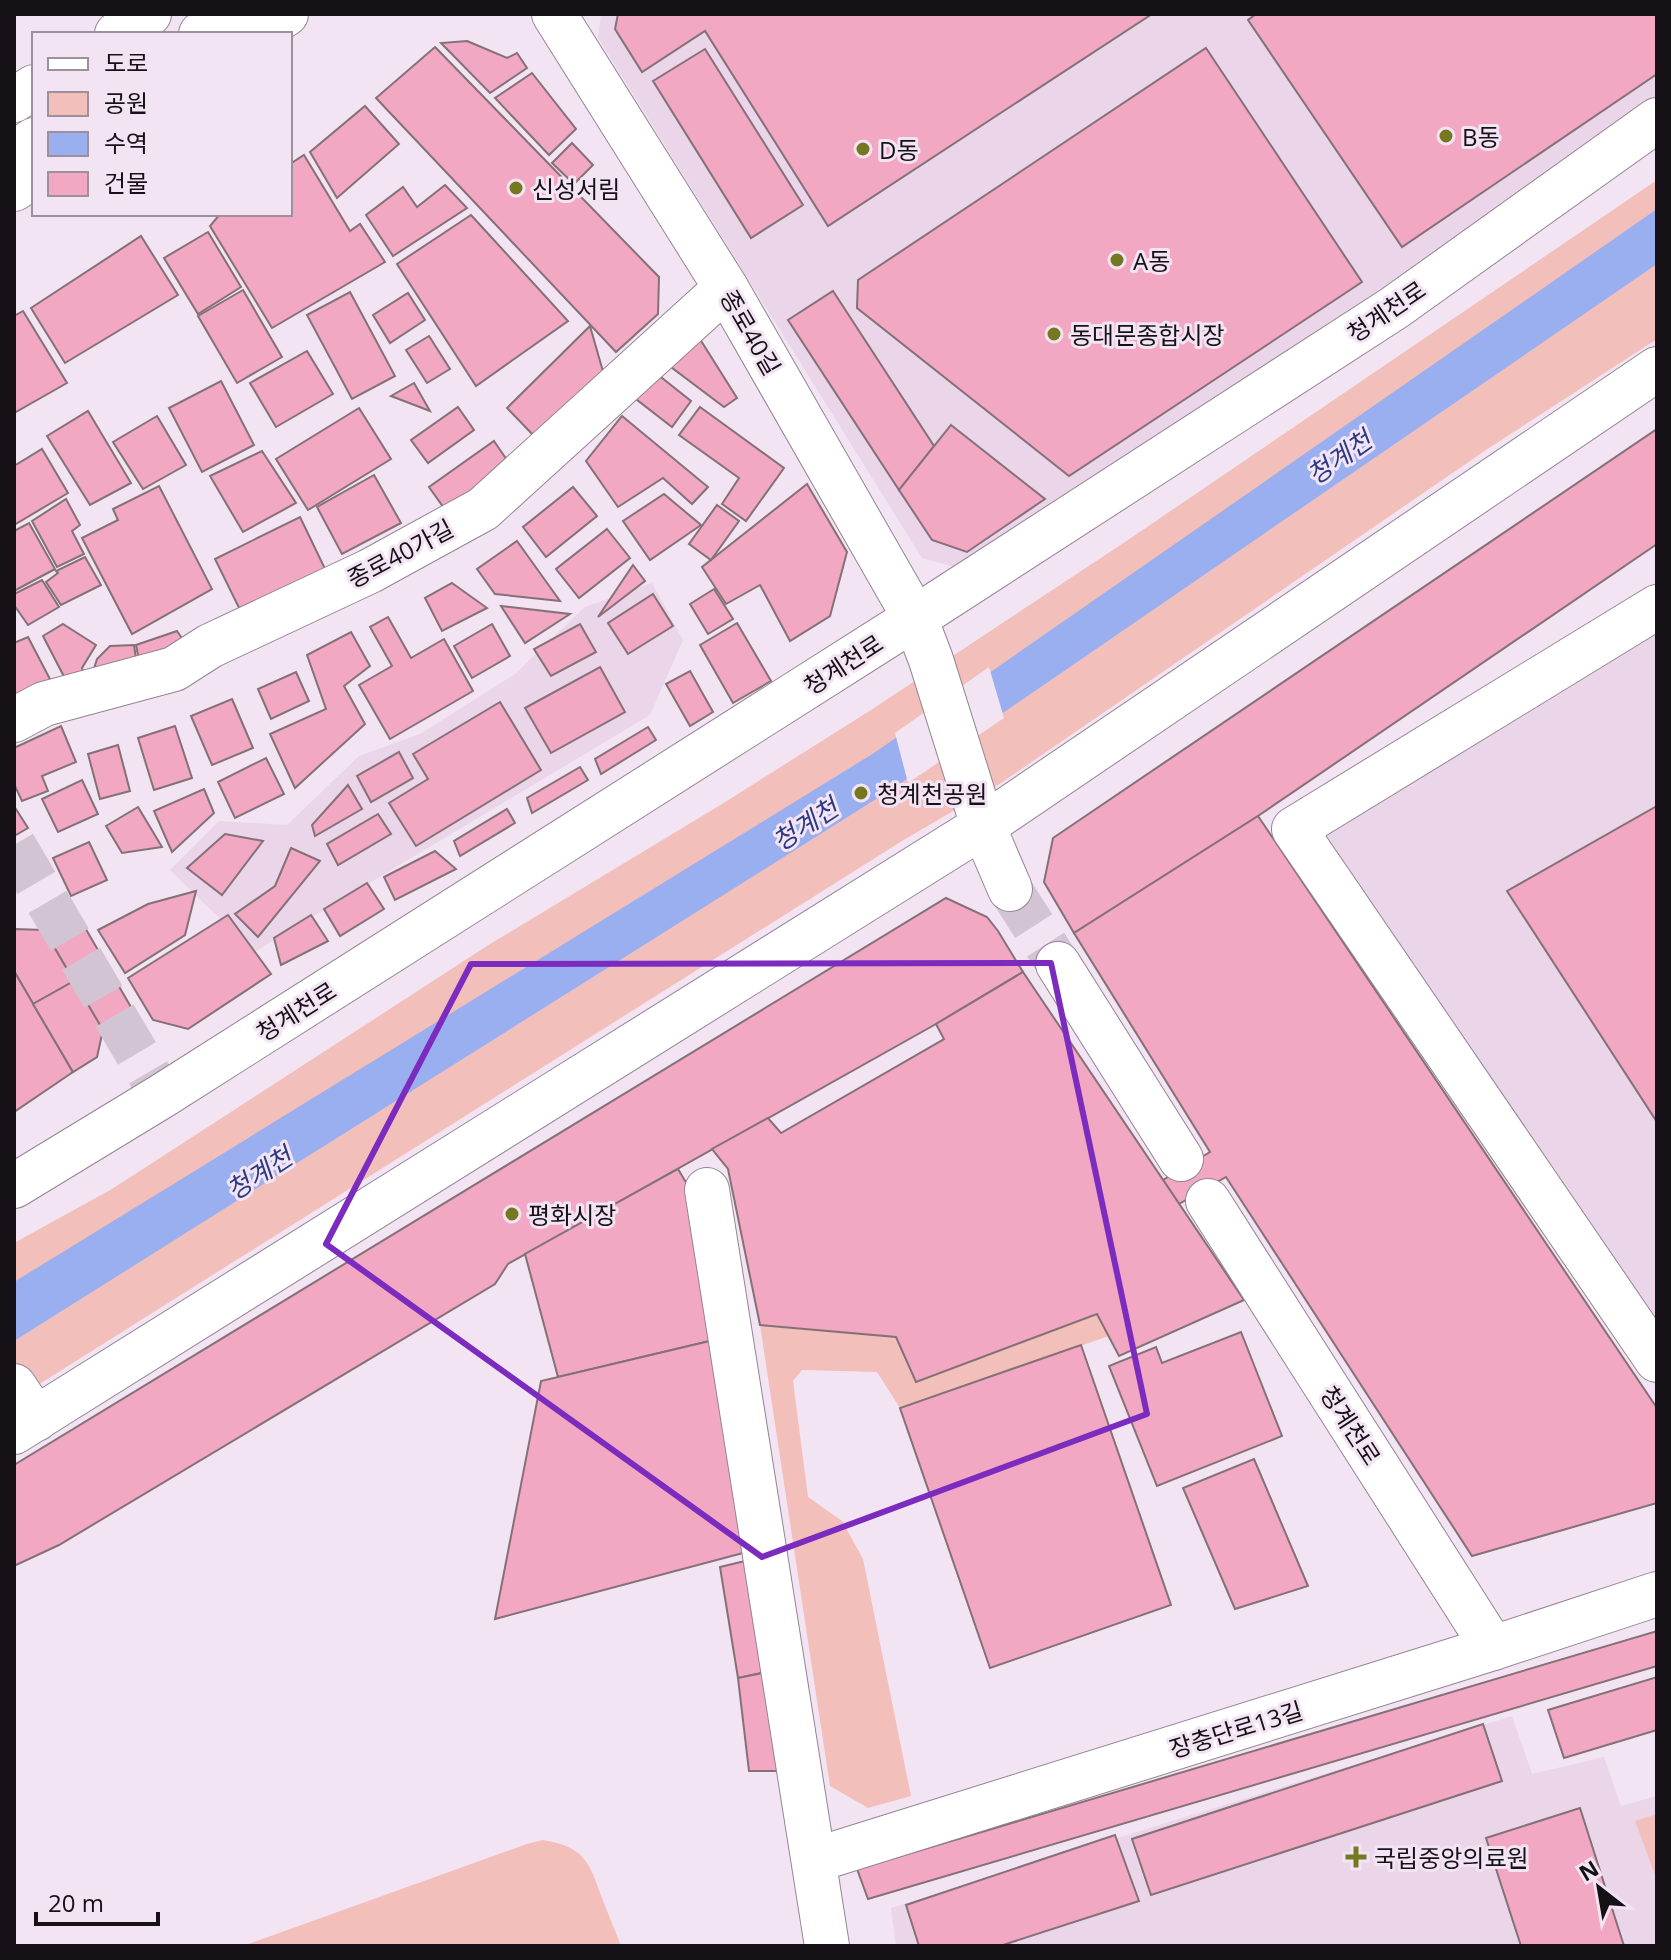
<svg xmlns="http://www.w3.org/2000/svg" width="1671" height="1960" font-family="'Open Sans','Noto Sans KR',sans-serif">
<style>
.built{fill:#ead5e9}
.green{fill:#f3bfba}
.water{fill:#9aafef}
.pier{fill:#f3e4f3}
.building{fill:#f2a7c2;stroke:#847177;stroke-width:2}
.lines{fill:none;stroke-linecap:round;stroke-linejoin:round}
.minor-tunnel{stroke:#d2c4d2;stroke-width:44;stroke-dasharray:44 22;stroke-linecap:butt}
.minor-casing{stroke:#938593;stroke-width:46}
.major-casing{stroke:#938593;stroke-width:46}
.minor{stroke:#fff;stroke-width:44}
.major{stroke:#fff;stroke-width:44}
.marked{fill:none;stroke:#7b2cbf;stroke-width:6;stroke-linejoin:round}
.poi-dot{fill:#757820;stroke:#f3e4f3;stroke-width:3}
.labels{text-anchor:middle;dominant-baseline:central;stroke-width:6;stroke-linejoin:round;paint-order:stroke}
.poi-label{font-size:24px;fill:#161116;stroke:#f3e4f3;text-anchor:start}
.street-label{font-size:24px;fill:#161116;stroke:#f3e4f3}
.water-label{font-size:26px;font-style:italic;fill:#293a83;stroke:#f3e4f3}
</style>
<rect width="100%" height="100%" fill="#f3e4f3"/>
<!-- built -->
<g class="built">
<path d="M601,14H1657V110L973,572L922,558L598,38Z"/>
<path d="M652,583L683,640L650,715L254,952L170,870L219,821L287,825L359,756L420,734L515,674L585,607Z"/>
<path d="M1657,607V1361L1294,829Z"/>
<path d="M1512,1716L1532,1774L1604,1757L1621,1806L1657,1796V1946H896L891,1908Z"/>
</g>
<!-- green -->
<g class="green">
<path d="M1657,180V339L1486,450L1001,783L902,841L14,1400V1243L112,1189L490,944L722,804L871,710L1125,542Z"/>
<path d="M1097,1314L1109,1336L900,1408L877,1372L802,1370L793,1381L808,1497L842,1521L863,1559L911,1796L868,1808L830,1786L760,1325L896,1337L916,1381Z"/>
<path d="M1657,1814V1880L1635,1821Z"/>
<path d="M543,1840C585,1847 589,1862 602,1898C608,1914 615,1930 621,1946H243L527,1844Z"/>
</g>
<!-- water -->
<path class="water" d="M1657,209V264L892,789L14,1341V1282L874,753Z"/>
<!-- pier -->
<path class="pier" d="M989,667L1004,718L908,783L895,733Z"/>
<!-- building -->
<g class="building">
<path d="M618,14H1152L828,226L705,31L642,72L615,29Z"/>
<path d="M1256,14H1657V74L1402,247L1248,20Z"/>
<path d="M467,41L507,58L517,53L527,68L490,93L441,43Z"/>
<path d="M435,47L659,277L658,314L616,352L376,98Z"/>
<path d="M1206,48L1362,282L1069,476L857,308L858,280Z"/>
<path d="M705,49L803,205L751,238L653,81Z"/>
<path d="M532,73L576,129L549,155L495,98Z"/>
<path d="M365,106L399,144L337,198L310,152Z"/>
<path d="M572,143L593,165L574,184L552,163Z"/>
<path d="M304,155L350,231L360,224L385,262L272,328L210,226L220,214H290V164Z"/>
<path d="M445,185L467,208L393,256L366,215L403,187L417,207Z"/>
<path d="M471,215L568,321L476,386L397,264Z"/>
<path d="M208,232L241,287L198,314L164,258Z"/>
<path d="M141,236L178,295L65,363L31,308Z"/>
<path d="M243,290L282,357L237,383L198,316Z"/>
<path d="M833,291L934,446L899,490L788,320Z"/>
<path d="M350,292L395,376L352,399L307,315Z"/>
<path d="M408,293L425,320L390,343L373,315Z"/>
<path d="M23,311L67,383L14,413V316Z"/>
<path d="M590,326L604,375L537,439L507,408Z"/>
<path d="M693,328L737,398L724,407L663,361Z"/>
<path d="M429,336L450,369L427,383L406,350Z"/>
<path d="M307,351L333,394L276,427L250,383Z"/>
<path d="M652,370L691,401L672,427L632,396Z"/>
<path d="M221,381L254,445L202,472L169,408Z"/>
<path d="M414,383L430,411L391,396Z"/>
<path d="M458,407L474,430L428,463L411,440Z"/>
<path d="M700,407L784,468L746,521L722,504L739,478L679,435Z"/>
<path d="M359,408L391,459L308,510L276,459Z"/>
<path d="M88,411L131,483L90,505L47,436Z"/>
<path d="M157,416L186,465L143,489L113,442Z"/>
<path d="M622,416L708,487L692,504L663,478L618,507L586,461Z"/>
<path d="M951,425L1045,499L967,552L932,540L899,490Z"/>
<path d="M1657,429V544L1258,816L1074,933L1044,882L1053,838Z"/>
<path d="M494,441L511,466L446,511L429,487Z"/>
<path d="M42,449L68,493L14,525V466Z"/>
<path d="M262,451L296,503L243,532L210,476Z"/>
<path d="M374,475L401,523L342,554L317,507Z"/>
<path d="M807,484L847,552L830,616L790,641L760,585L726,604L702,567Z"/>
<path d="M159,486L212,589L132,634L82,538L118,520L113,509Z"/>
<path d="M573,487L597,516L546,557L523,527Z"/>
<path d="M664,494L701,525L650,560L623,521Z"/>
<path d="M66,499L80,525L72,531L84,554L57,567L32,521Z"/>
<path d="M717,505L739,521L711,560L689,544Z"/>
<path d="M300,517L328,575L243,616L215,559Z"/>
<path d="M29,523L55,569L14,591V531Z"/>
<path d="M607,529L630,558L579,598L556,569Z"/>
<path d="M517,541L560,601L495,594L477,569Z"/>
<path d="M85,557L101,585L61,605L46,582L58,573L56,571Z"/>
<path d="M633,565L645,581L598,617Z"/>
<path d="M42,580L59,607L28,625L14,605V594Z"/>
<path d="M452,583L487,608L442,631L425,598Z"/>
<path d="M714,589L733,619L708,634L690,604Z"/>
<path d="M653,594L673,626L628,654L608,623Z"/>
<path d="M501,606L570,614L525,643Z"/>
<path d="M388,617L411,658L444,639L473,691L390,739L359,685L392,666L370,627Z"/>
<path d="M737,623L771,681L733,703L700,645Z"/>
<path d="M63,624L96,645L82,668L87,686L71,690L43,636Z"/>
<path d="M492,624L510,656L472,678L454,646Z"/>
<path d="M580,624L596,652L551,676L534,649Z"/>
<path d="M177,631L192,653L141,670L136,645Z"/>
<path d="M351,632L370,666L344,686L365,724L295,788L270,734L326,709L307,655Z"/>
<path d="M28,637L51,681L14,699V643Z"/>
<path d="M134,645L138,672L91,678L97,659L110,646Z"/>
<path d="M600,667L625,712L551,753L525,708Z"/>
<path d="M690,671L713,712L690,726L666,684Z"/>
<path d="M296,672L309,701L271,719L258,689Z"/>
<path d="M232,699L253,748L212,765L191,716Z"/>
<path d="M500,702L541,770L416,846L389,803L428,779L413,754Z"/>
<path d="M61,726L76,762L42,776L48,791L22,801L14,784V748Z"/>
<path d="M175,726L192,778L154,790L138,738Z"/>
<path d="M648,727L656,740L601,774L595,759Z"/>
<path d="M118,745L130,791L100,799L88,754Z"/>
<path d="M399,752L413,778L371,802L357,776Z"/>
<path d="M266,758L284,794L235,818L218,782Z"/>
<path d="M580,767L588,780L532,813L527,798Z"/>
<path d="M82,780L98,814L58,832L42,799Z"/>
<path d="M348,785L362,809L315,836L312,825Z"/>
<path d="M204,789L214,813L172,852L154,811Z"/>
<path d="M14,806L28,828L14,836Z"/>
<path d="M1657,806V1122L1507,891Z"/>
<path d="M138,807L162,847L122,853L106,826Z"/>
<path d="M507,809L515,823L460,856L454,841Z"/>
<path d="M378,814L391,834L338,865L327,844Z"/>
<path d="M1258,816L1657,1408V1503L1472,1556L1226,1177L1179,1204L1163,1180L1210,1152L1074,933Z"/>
<path d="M225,834L263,841L222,895L187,868Z"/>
<path d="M89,842L107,880L71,896L53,858Z"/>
<path d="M291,848L320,861L258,937L235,914L275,886Z"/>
<path d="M435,851L456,869L395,900L384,877Z"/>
<path d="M367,883L384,909L340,936L324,909Z"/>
<path d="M196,891L185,935L125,973L98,930L148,904Z"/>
<path d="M946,898L987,917L998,931L1023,972L936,1024L508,1264L495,1284L59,1545L14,1566V1465Z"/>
<path d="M76,912L150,1040L119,1058L44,930Z"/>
<path d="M228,915L271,974L188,1029L153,1020L128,978Z"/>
<path d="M311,915L328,941L281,965L274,938Z"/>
<path d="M14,929L44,930L74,981L33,1004L14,971Z"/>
<path d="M14,971L73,1072L14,1112Z"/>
<path d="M1023,972L1244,1300L1119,1356L1097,1314L916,1382L896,1337L760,1325L728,1169L712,1149L768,1118L781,1133L944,1039L936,1024Z"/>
<path d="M74,981L103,1030L97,1057L73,1072L33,1004Z"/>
<path d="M678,1169L690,1189L714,1340L558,1377L525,1254Z"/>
<path d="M1241,1332L1282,1436L1157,1486L1109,1366L1156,1347L1162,1363Z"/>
<path d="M714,1340L743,1553L495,1619L541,1381Z"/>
<path d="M1081,1345L1171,1605L990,1668L900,1408Z"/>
<path d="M1254,1459L1308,1586L1235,1609L1183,1488Z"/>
<path d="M749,1560L767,1672L738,1678L720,1567Z"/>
<path d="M1657,1631V1666L868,1899L857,1869Z"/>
<path d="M767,1672L780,1771H749L738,1678Z"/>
<path d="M1657,1677V1730L1564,1758L1548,1710Z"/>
<path d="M1483,1724L1502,1781L1151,1895L1132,1839Z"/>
<path d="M1580,1808L1624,1946H1521L1486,1838Z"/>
<path d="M1115,1835L1139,1901L1000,1946H919L906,1905Z"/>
</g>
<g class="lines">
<!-- minor-tunnel -->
<g class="minor-tunnel">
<path d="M14,845L162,1096"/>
<path d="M1010,889L1058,964"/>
</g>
<defs>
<g id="minor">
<path d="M554,14L726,288L915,618L931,660L983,826L1010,889"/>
<path d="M201,34L233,14"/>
<path d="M14,153L34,140"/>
<path d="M1657,607L1294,829L1657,1360"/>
<path d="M14,720L44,704L174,669L210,646L370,571L483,509L726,288"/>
<path d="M1058,964L1181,1159"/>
<path d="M707,1190L827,1946"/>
<path d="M1208,1201L1493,1648"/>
<path d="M14,1386L36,1419"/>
<path d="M815,1860L1493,1648L1657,1594"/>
</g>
<g id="major">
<path d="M117,34L149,14"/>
<path d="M254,34L286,14"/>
<path d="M14,100L34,87"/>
<path d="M14,189L34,176"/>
<path d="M14,1186L162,1096L915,618L1394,308L1657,120"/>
<path d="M14,1432L983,826L1657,369"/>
</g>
</defs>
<!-- minor casing -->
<use href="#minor" class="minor-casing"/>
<!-- major casing -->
<use href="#major" class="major-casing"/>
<!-- minor -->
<use href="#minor" class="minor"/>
<!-- major -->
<use href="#major" class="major"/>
</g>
<!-- marked area -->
<path class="marked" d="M1051,963L1147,1414L762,1557L326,1244L471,964Z"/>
<!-- markers -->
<g class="poi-dot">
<circle cx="1446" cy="136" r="8"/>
<circle cx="863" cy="149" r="8"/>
<circle cx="516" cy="188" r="8"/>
<circle cx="1117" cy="260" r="8"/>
<circle cx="1054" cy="334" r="8"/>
<circle cx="861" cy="793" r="8"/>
<circle cx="512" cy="1214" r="8"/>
<path d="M1352 1845h8v8h8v8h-8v8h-8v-8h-8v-8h8z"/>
</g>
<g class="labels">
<!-- poi labels -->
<g class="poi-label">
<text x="1462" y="136">B동</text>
<text x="879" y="149">D동</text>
<text x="532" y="188">신성서림</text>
<text x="1133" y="260">A동</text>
<text x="1070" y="334">동대문종합시장</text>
<text x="877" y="793">청계천공원</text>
<text x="528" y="1214">평화시장</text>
<text x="1374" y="1857">국립중앙의료원</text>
</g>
<!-- street labels -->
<g class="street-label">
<text transform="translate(1386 311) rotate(-34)">청계천로</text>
<text transform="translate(751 332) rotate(60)">종로40길</text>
<text transform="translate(400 553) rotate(-28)">종로40가길</text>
<text transform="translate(843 664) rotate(-33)">청계천로</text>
<text transform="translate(296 1011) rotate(-32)">청계천로</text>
<text transform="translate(1351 1425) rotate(57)">청계천로</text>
<text transform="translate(1236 1729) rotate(-17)">장충단로13길</text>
</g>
<!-- water labels -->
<g class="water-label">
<text transform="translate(1339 457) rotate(-35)">청계천</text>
<text transform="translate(805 824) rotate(-33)">청계천</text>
<text transform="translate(259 1173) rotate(-33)">청계천</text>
</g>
</g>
<!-- border -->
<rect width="1671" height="1960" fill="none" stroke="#161116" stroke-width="32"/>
<!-- legend -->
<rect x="32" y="32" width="260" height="184" fill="#f3e4f3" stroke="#9b909b" stroke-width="2"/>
<rect x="48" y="58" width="40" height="12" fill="#ffffff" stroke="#9b909b" stroke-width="2"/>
<text x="104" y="72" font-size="24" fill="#161116">도로</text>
<rect x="48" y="92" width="40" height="24" fill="#f3bfba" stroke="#9b909b" stroke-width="2"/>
<text x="104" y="112" font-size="24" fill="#161116">공원</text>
<rect x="48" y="132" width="40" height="24" fill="#9aafef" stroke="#9b909b" stroke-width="2"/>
<text x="104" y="152" font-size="24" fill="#161116">수역</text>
<rect x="48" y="172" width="40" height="24" fill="#f2a7c2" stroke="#9b909b" stroke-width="2"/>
<text x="104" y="192" font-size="24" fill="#161116">건물</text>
<!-- north arrow -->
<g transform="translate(1599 1888) rotate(329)" stroke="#f3e4f3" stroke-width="6" paint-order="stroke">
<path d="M0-6L14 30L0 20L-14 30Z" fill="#161116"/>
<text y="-12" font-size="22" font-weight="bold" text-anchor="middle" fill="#161116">N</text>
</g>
<!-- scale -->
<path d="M36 1912v12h122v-12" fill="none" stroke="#161116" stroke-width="4"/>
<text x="48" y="1912" font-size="24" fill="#161116" stroke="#f3e4f3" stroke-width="6" paint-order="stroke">20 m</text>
</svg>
